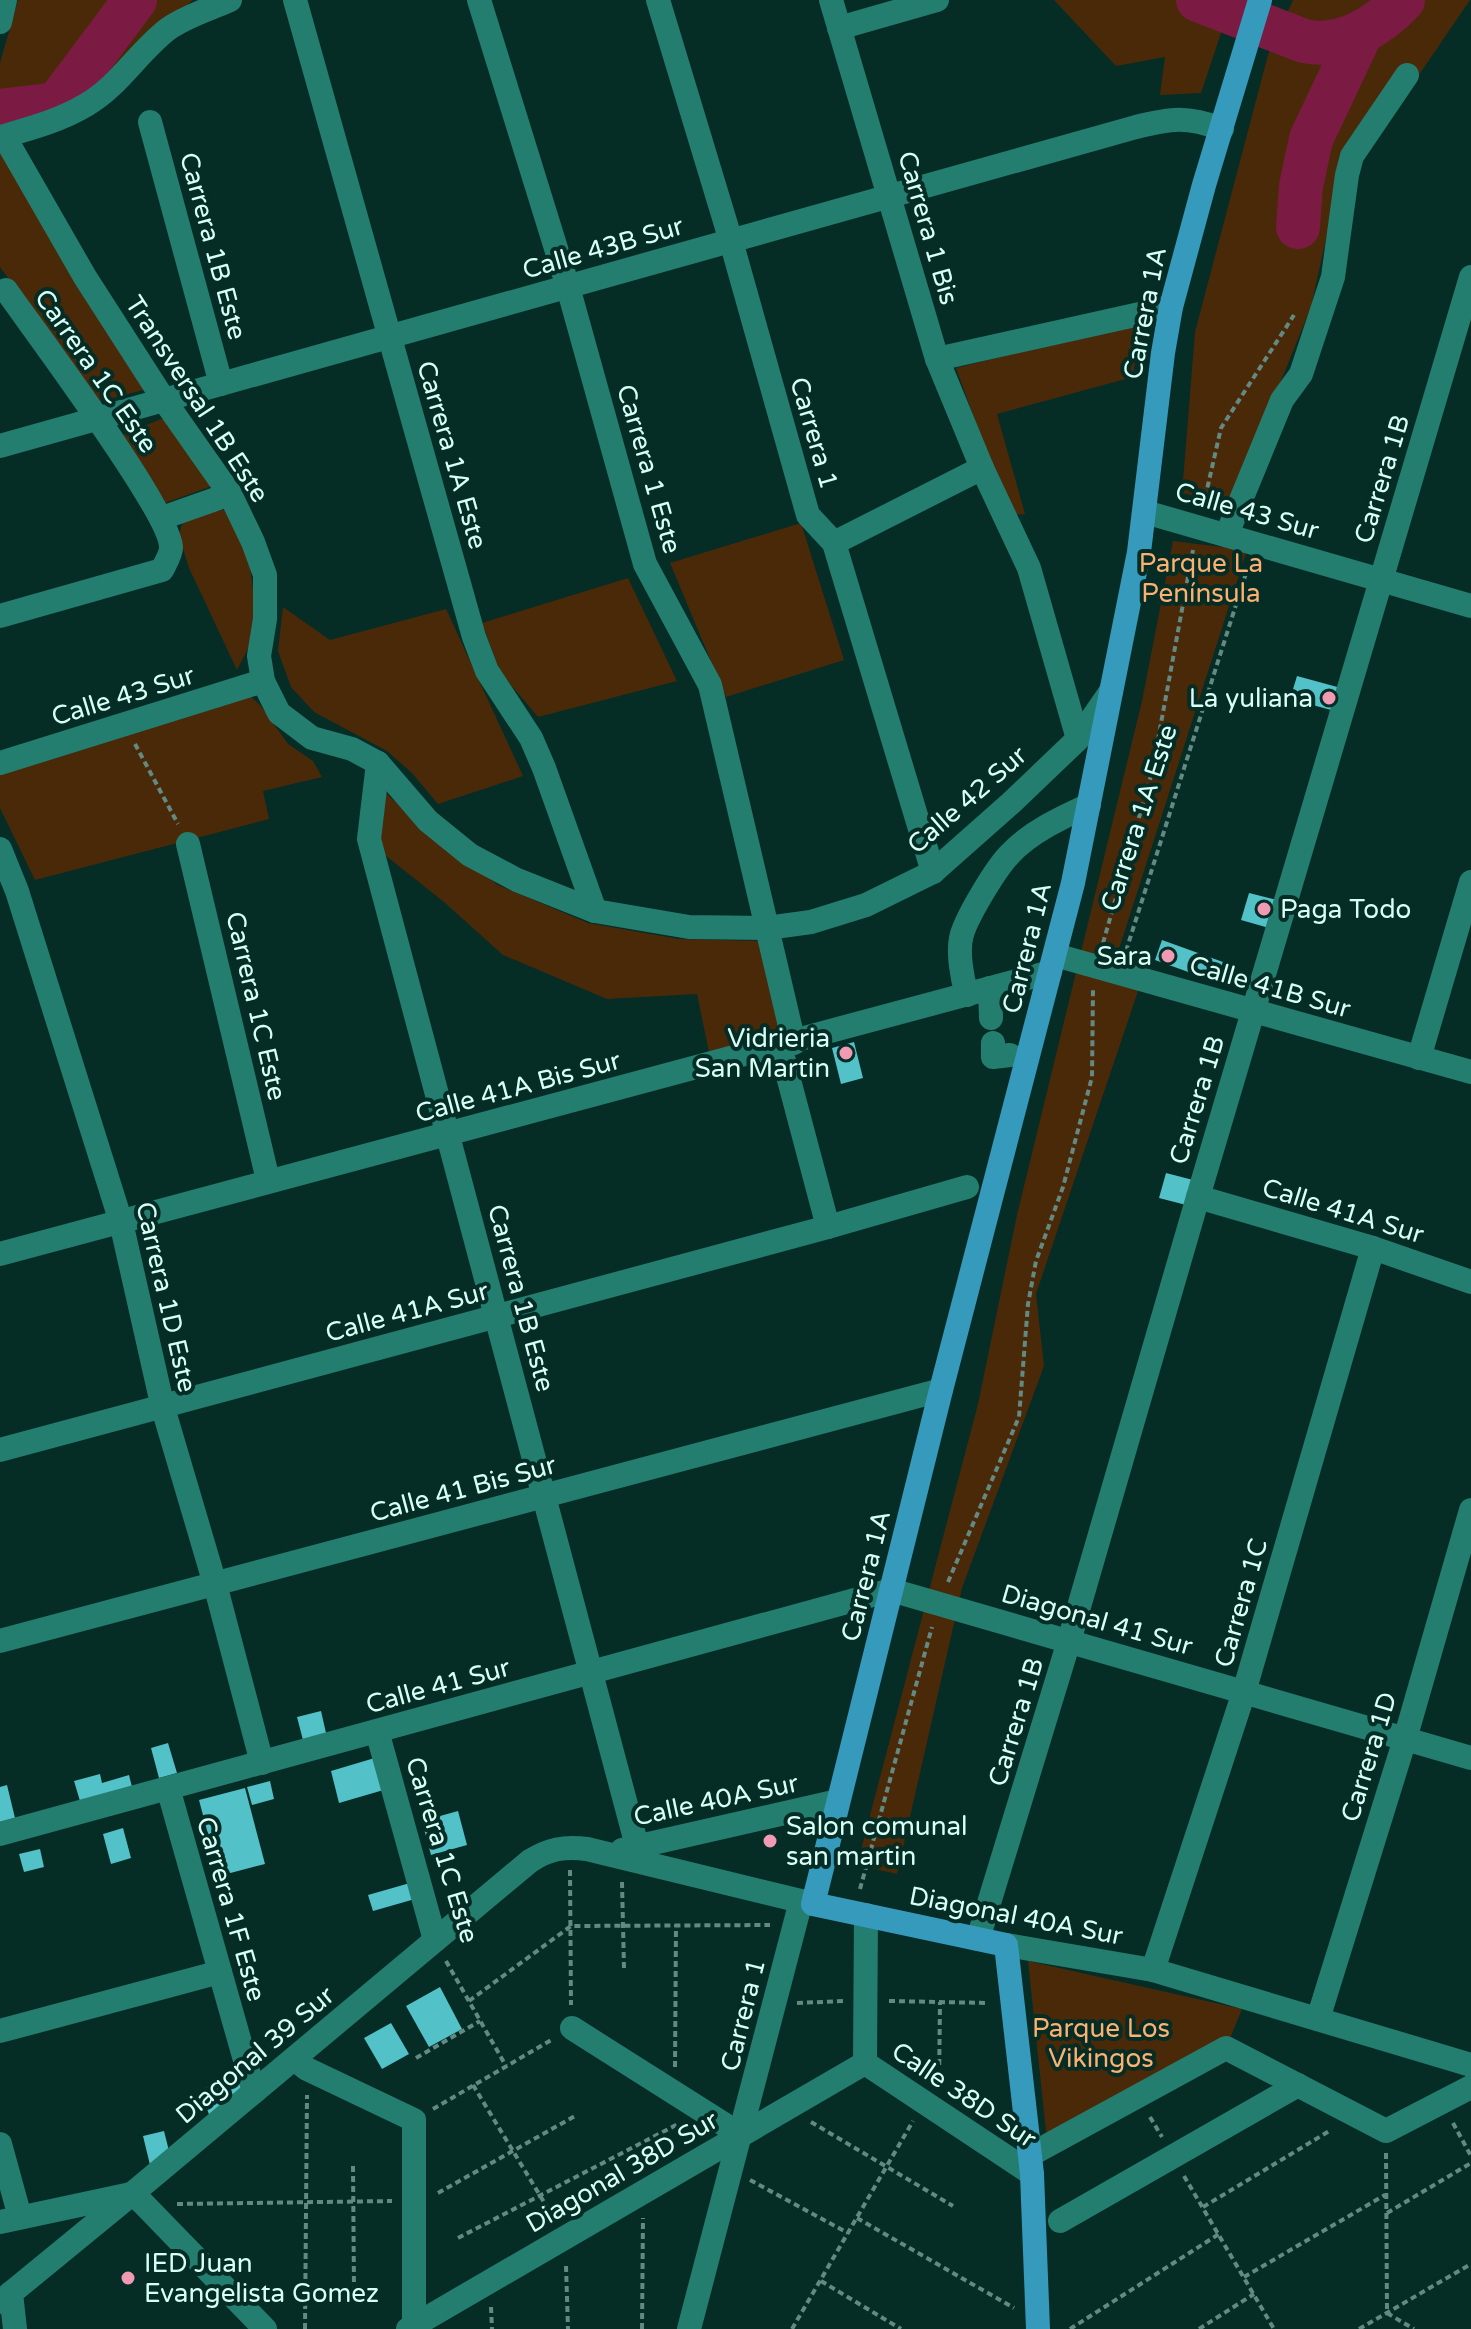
<svg xmlns="http://www.w3.org/2000/svg" width="1471" height="2329" font-family="'Varela Round',sans-serif">
<style>
.green{fill:#4a2909}
.lines{fill:none;stroke-linecap:round;stroke-linejoin:round}
.river{stroke:#7b1b43;stroke-width:44}
.building{fill:#52c1c8}
.path{stroke:#628982;stroke-width:4;stroke-dasharray:6 4;stroke-linecap:butt}
.minor{stroke:#237e70;stroke-width:24}
.major{stroke:#369abc;stroke-width:24}
.poi-dot{fill:#f19ab4;stroke:#062c26;stroke-width:3}
.labels{text-anchor:middle;dominant-baseline:central;stroke-width:8;stroke-linejoin:round;paint-order:stroke}
.street-label{font-size:26px;fill:#d7fff6;stroke:#062c26}
.park-label{font-size:26px;fill:#fbb171;stroke:#062c26}
.poi-label{font-size:26px;fill:#d7fff6;stroke:#062c26;text-anchor:end}
</style>
<rect width="100%" height="100%" fill="#062c26"/>
<!-- green -->
<g class="green">
<path d="M18,0H193L65,111L0,128V63Z"/>
<path d="M1054,0H1232L1201,93L1160,95L1165,57L1116,66Z"/>
<path d="M1293,0H1470L1412,85L1345,153L1311,307L1231,504L1182,493L1195,332L1268,55Z"/>
<path d="M0,152L150,388L99,402L0,267Z"/>
<path d="M1140,323L1133,377L997,414L1025,514L1014,515L986,451L956,368Z"/>
<path d="M168,416L215,485L165,503L120,436Z"/>
<path d="M231,508L246,535L256,613L252,641L237,670L189,568L179,536L182,524L196,516Z"/>
<path d="M801,523L844,660L726,697L670,563Z"/>
<path d="M1173,541L1247,550L1110,977L1139,988L1036,1294L1044,1366L962,1588L897,1874L857,1865L978,1404L1017,1215L1142,701Z"/>
<path d="M628,578L677,681L538,717L500,672L482,623Z"/>
<path d="M283,607L330,640L446,609L523,776L438,804L412,773L387,751L314,712L291,687L278,651Z"/>
<path d="M246,692L261,706L288,744L313,761L322,777L263,791L269,819L35,880L0,808V773Z"/>
<path d="M384,791L426,832L498,885L588,923L679,939L762,941L783,1033L709,1052L697,994L607,999L503,955L444,902L376,848Z"/>
<path d="M1028,1961L1242,2009L1226,2048L1047,2141Z"/>
</g>
<g class="lines">
<!-- river -->
<g class="river">
<path d="M1198,0L1304,41C1341,49 1378,27 1403,0"/>
<path d="M0,111L57,104L135,0"/>
<path d="M1298,227L1301,186L1311,139L1361,33"/>
</g>
</g>
<!-- building -->
<g class="building">
<path d="M1297,676L1341,688L1335,711L1290,699Z"/>
<path d="M1249,893L1277,900L1269,928L1241,920Z"/>
<path d="M1162,940L1223,962L1216,982L1155,960Z"/>
<path d="M854,1042L863,1078L841,1084L832,1048Z"/>
<path d="M1166,1173L1197,1181L1190,1206L1159,1198Z"/>
<path d="M321,1711L326,1733L303,1740L297,1717Z"/>
<path d="M168,1743L177,1773L159,1778L151,1748Z"/>
<path d="M378,1757L387,1789L339,1803L331,1771Z"/>
<path d="M100,1774L102,1783L129,1775L132,1787L80,1801L74,1781Z"/>
<path d="M270,1781L274,1799L252,1805L247,1787Z"/>
<path d="M7,1785L15,1818L0,1822V1787Z"/>
<path d="M245,1788L265,1864L219,1876L199,1800Z"/>
<path d="M458,1811L467,1845L431,1855L422,1821Z"/>
<path d="M123,1828L131,1858L111,1864L103,1834Z"/>
<path d="M40,1849L44,1867L24,1872L19,1854Z"/>
<path d="M410,1883L415,1899L373,1911L368,1895Z"/>
<path d="M440,1987L462,2029L429,2047L406,2006Z"/>
<path d="M391,2023L409,2054L382,2069L364,2038Z"/>
<path d="M240,2076L244,2089L210,2117L200,2090Z"/>
<path d="M164,2131L170,2155L151,2169L143,2136Z"/>
</g>
<g class="lines">
<!-- path -->
<g class="path">
<path d="M1203,507L1221,428L1294,315"/>
<path d="M135,744L178,824"/>
<path d="M1103,943L1152,772L1193,550"/>
<path d="M1126,951L1248,567"/>
<path d="M948,1582L1019,1417L1028,1304L1036,1261L1063,1187L1092,1077L1093,990"/>
<path d="M570,1870L571,2005"/>
<path d="M622,1882L624,1968"/>
<path d="M860,1889L932,1627"/>
<path d="M446,1961L506,2066"/>
<path d="M469,2001L571,1926L770,1925"/>
<path d="M889,2001L988,2003"/>
<path d="M797,2003L844,2001"/>
<path d="M416,2058L480,2021"/>
<path d="M675,2067L676,1925"/>
<path d="M473,2085L553,2217"/>
<path d="M939,2085L940,2002"/>
<path d="M433,2109L553,2039"/>
<path d="M1150,2117L1162,2137"/>
<path d="M811,2122L953,2206"/>
<path d="M1453,2123L1471,2156"/>
<path d="M1386,2153L1387,2313L1414,2329"/>
<path d="M353,2166L354,2290"/>
<path d="M1184,2176L1274,2329"/>
<path d="M750,2180L848,2233"/>
<path d="M438,2193L575,2116"/>
<path d="M177,2204L392,2201"/>
<path d="M1203,2207L1331,2130"/>
<path d="M1387,2213L1471,2163"/>
<path d="M857,2218L1014,2308"/>
<path d="M458,2238L680,2123"/>
<path d="M566,2266L568,2329"/>
<path d="M1244,2277L1385,2195"/>
<path d="M821,2281L901,2329"/>
<path d="M491,2307L492,2329"/>
<path d="M305,2329L307,2095"/>
<path d="M642,2329L643,2218"/>
<path d="M792,2329L913,2121"/>
<path d="M1070,2329L1219,2234"/>
<path d="M1199,2329L1254,2294"/>
<path d="M1359,2329L1471,2264"/>
</g>
<!-- minor -->
<g class="minor">
<path d="M230,0C210,9 186,16 168,29C138,52 119,86 86,105C61,120 32,128 4,136L85,277L164,400L230,494L253,542L265,575V619L259,656L263,681L279,713L312,738L352,749L378,763L428,821L470,855L517,880L595,911L689,927L767,928L811,922L866,905L933,872L1011,803L1078,739L1111,691"/>
<path d="M295,0L474,637L487,671L531,738L544,768L595,911"/>
<path d="M479,0L568,287L645,564L710,685L794,1043"/>
<path d="M658,0L731,241L808,515L834,543L933,872"/>
<path d="M831,0L937,359L982,468"/>
<path d="M0,22L5,0"/>
<path d="M839,28L937,0"/>
<path d="M150,122L221,384"/>
<path d="M937,359L1171,307"/>
<path d="M0,446L1136,127C1172,118 1187,116 1222,129"/>
<path d="M1145,512L1471,606"/>
<path d="M162,518L230,494"/>
<path d="M1227,534L1282,400L1301,374L1333,277L1347,175L1352,156L1407,75"/>
<path d="M834,543L982,468L1029,568L1078,739"/>
<path d="M0,616L162,570C165,564 171,554 171,548C172,513 33,329 6,290"/>
<path d="M0,763L263,681"/>
<path d="M378,763L369,839L637,1846"/>
<path d="M188,844L268,1180"/>
<path d="M0,849L17,891L121,1222L163,1408L215,1584L262,1763"/>
<path d="M1055,955L1471,1072"/>
<path d="M990,988L991,1018"/>
<path d="M967,995C962,978 957,951 962,934C968,915 996,868 1010,854C1030,832 1063,817 1089,805"/>
<path d="M993,1043V1057L1010,1055"/>
<path d="M780,1046L828,1227"/>
<path d="M1419,1058L1471,882"/>
<path d="M1198,1197L1373,1248L1471,1282"/>
<path d="M0,1254L1050,972"/>
<path d="M0,1450L828,1227L967,1187"/>
<path d="M0,1641L941,1390"/>
<path d="M377,1731L435,1940"/>
<path d="M168,1788L254,2092"/>
<path d="M0,1834L891,1590L1471,1758"/>
<path d="M622,1850L838,1801"/>
<path d="M978,1939L1069,1641L1198,1197L1471,277"/>
<path d="M1006,1945L1153,1970L1471,2065"/>
<path d="M1153,1970L1244,1692L1373,1248"/>
<path d="M1318,2019L1405,1739L1471,1510"/>
<path d="M572,2028L741,2135"/>
<path d="M0,2031L220,1972"/>
<path d="M294,2059L307,2069L414,2120V2326"/>
<path d="M865,2063L1032,2174"/>
<path d="M865,2063L866,1915"/>
<path d="M0,2144L20,2217"/>
<path d="M1030,2155L1226,2048L1386,2131L1471,2087"/>
<path d="M133,2193L265,2329"/>
<path d="M1060,2221L1298,2085"/>
<path d="M0,2222L131,2194"/>
<path d="M11,2293L15,2329"/>
<path d="M0,2302L133,2193L530,1861C549,1849 564,1846 587,1849L813,1904"/>
<path d="M408,2329L865,2063"/>
<path d="M689,2329L801,1901"/>
</g>
<!-- major -->
<path class="major" d="M1038,2329L1032,2174L1006,1945L813,1904L941,1390L1073,883L1139,552L1163,353L1171,307L1204,185L1260,0"/>
</g>
<!-- markers -->
<g class="poi-dot">
<circle cx="1329" cy="698" r="8"/>
<circle cx="1264" cy="909" r="8"/>
<circle cx="1168" cy="956" r="8"/>
<circle cx="846" cy="1053" r="8"/>
<circle cx="770" cy="1841" r="8"/>
<circle cx="128" cy="2278" r="8"/>
</g>
<g class="labels">
<!-- street labels -->
<g class="street-label">
<text transform="translate(928 228) rotate(74)">Carrera 1 Bis</text>
<text transform="translate(213 246) rotate(75)">Carrera 1B Este</text>
<text transform="translate(603 248) rotate(-16)">Calle 43B Sur</text>
<text transform="translate(1145 313) rotate(-79)">Carrera 1A</text>
<text transform="translate(96 371) rotate(55)">Carrera 1C Este</text>
<text transform="translate(197 399) rotate(57)">Transversal 1B Este</text>
<text transform="translate(814 433) rotate(74)">Carrera 1</text>
<text transform="translate(452 455) rotate(74)">Carrera 1A Este</text>
<text transform="translate(649 469) rotate(74)">Carrera 1 Este</text>
<text transform="translate(1382 479) rotate(-73)">Carrera 1B</text>
<text transform="translate(1247 511) rotate(16)">Calle 43 Sur</text>
<text transform="translate(123 696) rotate(-17)">Calle 43 Sur</text>
<text transform="translate(967 800) rotate(-41)">Calle 42 Sur</text>
<text transform="translate(1139 818) rotate(-72)">Carrera 1A Este</text>
<text transform="translate(1027 948) rotate(-76)">Carrera 1A</text>
<text transform="translate(1270 987) rotate(16)">Calle 41B Sur</text>
<text transform="translate(256 1006) rotate(77)">Carrera 1C Este</text>
<text transform="translate(518 1087) rotate(-15)">Calle 41A Bis Sur</text>
<text transform="translate(1197 1100) rotate(-73)">Carrera 1B</text>
<text transform="translate(1343 1211) rotate(17)">Calle 41A Sur</text>
<text transform="translate(166 1297) rotate(77)">Carrera 1D Este</text>
<text transform="translate(521 1298) rotate(75)">Carrera 1B Este</text>
<text transform="translate(407 1312) rotate(-15)">Calle 41A Sur</text>
<text transform="translate(463 1489) rotate(-15)">Calle 41 Bis Sur</text>
<text transform="translate(866 1576) rotate(-76)">Carrera 1A</text>
<text transform="translate(1241 1603) rotate(-74)">Carrera 1C</text>
<text transform="translate(1097 1620) rotate(16)">Diagonal 41 Sur</text>
<text transform="translate(438 1686) rotate(-15)">Calle 41 Sur</text>
<text transform="translate(1016 1722) rotate(-73)">Carrera 1B</text>
<text transform="translate(1369 1757) rotate(-73)">Carrera 1D</text>
<text transform="translate(716 1800) rotate(-12)">Calle 40A Sur</text>
<text transform="translate(442 1850) rotate(73)">Carrera 1C Este</text>
<text transform="translate(231 1909) rotate(74)">Carrera 1F Este</text>
<text transform="translate(1016 1916) rotate(11)">Diagonal 40A Sur</text>
<text transform="translate(743 2015) rotate(-76)">Carrera 1</text>
<text transform="translate(255 2055) rotate(-40)">Diagonal 39 Sur</text>
<text transform="translate(964 2095) rotate(34)">Calle 38D Sur</text>
<text transform="translate(622 2172) rotate(-30)">Diagonal 38D Sur</text>
</g>
<!-- park labels -->
<g class="park-label">
<text x="1201" y="563">Parque La<tspan x="1201" dy="30">Península</tspan></text>
<text x="1101" y="2028">Parque Los<tspan x="1101" dy="30">Vikingos</tspan></text>
</g>
<!-- poi labels -->
<g class="poi-label">
<text x="1313" y="698">La yuliana</text>
<text x="1280" y="909" text-anchor="start">Paga Todo</text>
<text x="1152" y="956">Sara</text>
<text x="830" y="1038">Vidrieria<tspan x="830" dy="30">San Martin</tspan></text>
<text x="786" y="1826" text-anchor="start">Salon comunal<tspan x="786" dy="30">san martin</tspan></text>
<text x="144" y="2263" text-anchor="start">IED Juan<tspan x="144" dy="30">Evangelista Gomez</tspan></text>
</g>
</g>
</svg>
